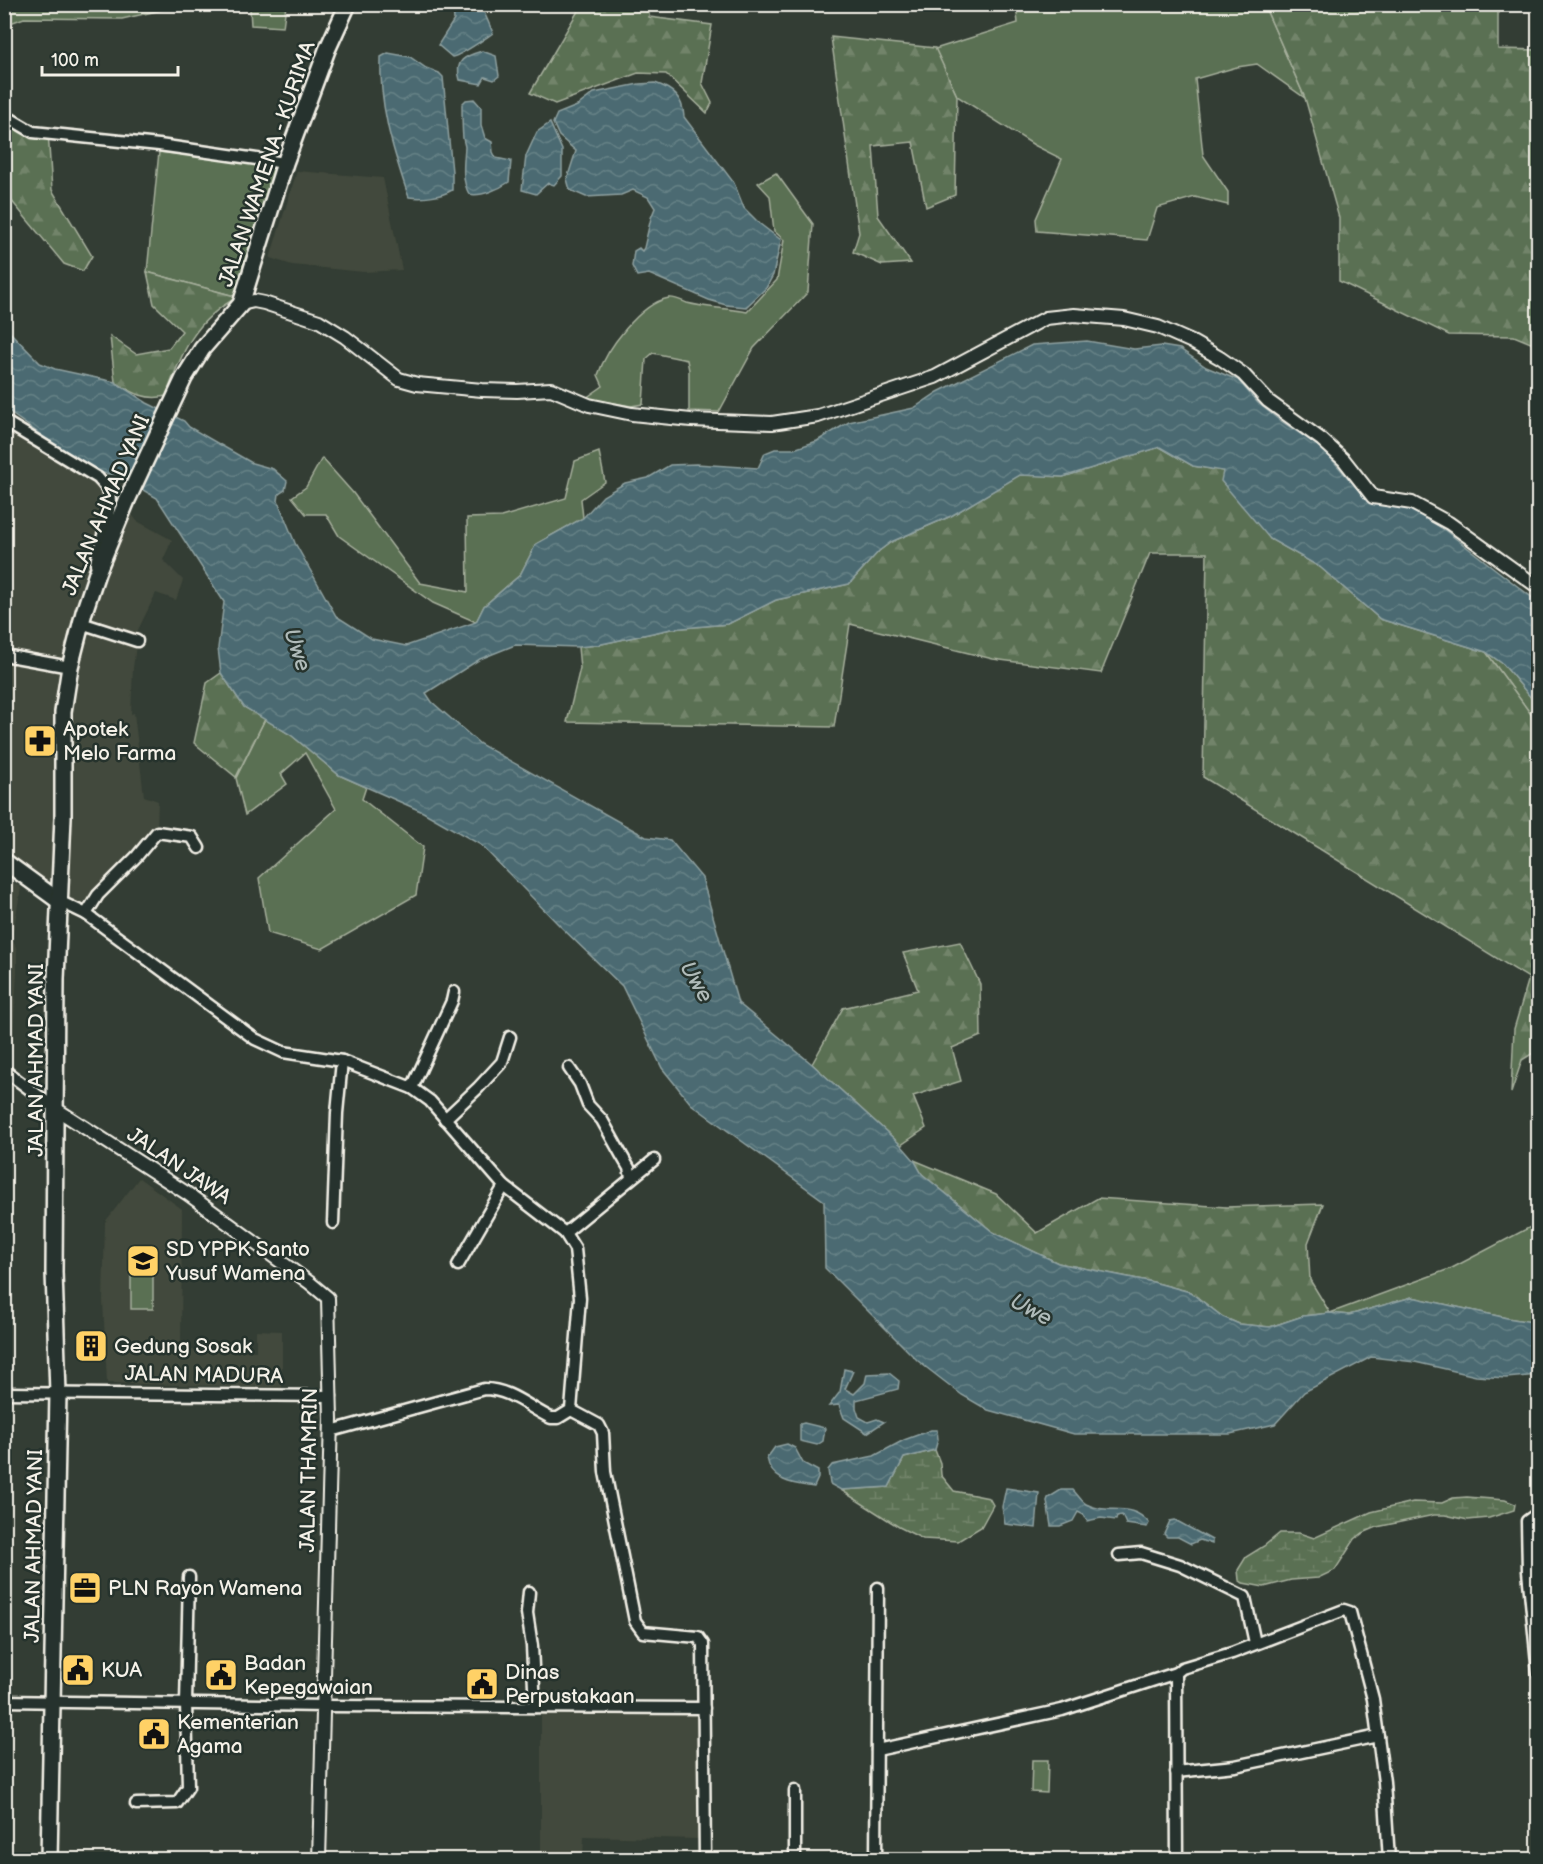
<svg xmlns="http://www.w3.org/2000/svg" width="1543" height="1864" font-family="'Balsamiq Sans',sans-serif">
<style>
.built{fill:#42493c}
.green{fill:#5a6f52;stroke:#a7b09d;stroke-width:1.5}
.forest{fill:url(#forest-firs);stroke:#a7b09d;stroke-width:1.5}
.wetland{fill:url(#wetland-marsh);stroke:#a7b09d;stroke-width:1.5}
.water{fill:url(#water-waves);stroke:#8fa1a1;stroke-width:1.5}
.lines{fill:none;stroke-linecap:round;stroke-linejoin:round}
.minor-casing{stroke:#f4f1e8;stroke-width:15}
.tertiary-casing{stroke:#f4f1e8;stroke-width:16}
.secondary-casing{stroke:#f4f1e8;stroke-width:20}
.minor{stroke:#26332d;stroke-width:10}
.tertiary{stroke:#26332d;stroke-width:12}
.secondary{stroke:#26332d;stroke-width:15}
.labels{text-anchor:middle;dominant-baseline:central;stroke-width:5;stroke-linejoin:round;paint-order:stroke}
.street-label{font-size:21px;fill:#f4f1e8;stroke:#26332d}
.poi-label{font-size:21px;fill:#f4f1e8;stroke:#26332d;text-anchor:start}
.water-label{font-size:22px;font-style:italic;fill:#b0bbb9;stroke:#26332d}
</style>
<defs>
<pattern id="forest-firs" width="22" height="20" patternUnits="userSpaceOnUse" patternTransform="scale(1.5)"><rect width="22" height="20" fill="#5a6f52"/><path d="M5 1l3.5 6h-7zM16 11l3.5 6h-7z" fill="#72846b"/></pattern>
<pattern id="wetland-marsh" width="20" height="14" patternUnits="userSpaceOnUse" patternTransform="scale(1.5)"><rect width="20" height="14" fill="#5a6f52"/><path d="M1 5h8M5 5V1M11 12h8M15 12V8" fill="none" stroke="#72846b"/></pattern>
<pattern id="water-waves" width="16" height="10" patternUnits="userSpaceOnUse" patternTransform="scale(1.5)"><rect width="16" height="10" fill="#4b6b72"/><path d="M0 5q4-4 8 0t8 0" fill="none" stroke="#668186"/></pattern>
</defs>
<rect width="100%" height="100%" fill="#333d34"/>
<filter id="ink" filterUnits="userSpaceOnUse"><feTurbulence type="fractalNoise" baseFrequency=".0167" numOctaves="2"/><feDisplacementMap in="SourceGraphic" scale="12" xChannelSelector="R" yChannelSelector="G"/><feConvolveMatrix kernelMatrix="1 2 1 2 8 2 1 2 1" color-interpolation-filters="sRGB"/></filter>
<g filter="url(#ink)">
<!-- built -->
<g class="built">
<path d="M297,171L383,178L402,270L364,272L292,265L270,258Z"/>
<path d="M4,419L107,483L137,521L172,540L163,560L183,580L176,600L156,593L138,630L133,668L131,714L134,713L144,796L158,801L157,829L82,912L5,858Z"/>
<path d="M5,876L21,888L12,938L17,950V972L12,1055L4,1050Z"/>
<path d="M139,1178L182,1209L181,1350L256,1351V1330L282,1331V1388L107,1383L103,1301L105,1222Z"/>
<path d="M541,1711L700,1714L698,1839L584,1836L583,1859H541Z"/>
</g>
<!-- green -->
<g class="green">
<path d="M5,4H200V5L179,6L122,19L24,18L5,25Z"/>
<path d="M222,5H286L283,27L251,25L250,9Z"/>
<path d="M1016,5H1264L1305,98L1257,64L1237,67L1195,79L1203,155L1228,192V205L1195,197L1157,208L1147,240L1037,231L1036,219L1062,159L1034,145L957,96L935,49L1018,23Z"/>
<path d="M159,152L281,166L238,297L147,272Z"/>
<path d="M776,173L813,224L808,292L754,348L719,412L689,411V370L687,360L653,353L646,359L643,404L631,406L586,398L603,386L598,375C606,350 640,303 669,298C674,297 682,301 687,303C706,308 727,308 747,312L777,280L784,240L774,231L770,196L758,183Z"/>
<path d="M599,452L605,482L581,499L583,518L536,544L520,575L484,606L476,622L433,603L339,536L326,514H306L292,497L306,487L322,458L353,493L420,583L468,592L467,518L501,517L566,498L575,461Z"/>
<path d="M1486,652L1503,664L1538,706V724Z"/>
<path d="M265,719L291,735L339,775L366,787L362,799L423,847L416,895L322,949L268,933L259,878L336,809L305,753L281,774L287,784L245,815L236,778Z"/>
<path d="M1538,1223V1323L1507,1318L1412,1297L1349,1315L1330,1313L1452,1268Z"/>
<path d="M131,1270L153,1271V1309H131Z"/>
<path d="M1032,1760H1048L1047,1793L1031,1792Z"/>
</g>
<!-- forest -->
<g class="forest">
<path d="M575,5H649V17L712,25L702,83L712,103L707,113L666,74L638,73L555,104L530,93L578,11Z"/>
<path d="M1264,5H1498V49L1538,50V122L1535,129H1538V346L1514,336L1449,335L1339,281V218L1305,98Z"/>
<path d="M831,37L935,48L957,96L955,195L926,207L913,142L873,146L878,216L911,263L882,265L853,252L859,233Z"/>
<path d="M4,115L22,128L48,132L52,190L92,256L83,271L64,264L5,193Z"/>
<path d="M147,272L238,297C195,319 181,353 166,396C145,401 132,392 115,382L110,336L136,354L169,348L182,331L154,304Z"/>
<path d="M1160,447L1193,466L1223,471L1270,539L1320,567L1380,619L1486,652L1538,724V1050L1522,1060L1511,1093L1514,1029L1529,978L1203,777L1207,553H1150L1101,673L993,659L850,624L834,727L567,722L580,668L578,647L597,645L671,629L728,624L776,600L849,584L879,551L891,542L951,516L1020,474L1063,477Z"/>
<path d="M221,673L244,707L265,719L236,777L194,743L207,683Z"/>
<path d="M960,942L980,984L981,1036L952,1048L961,1081L913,1096L926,1128L901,1145L812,1064L843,1008L918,990L903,953Z"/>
<path d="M914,1160L996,1194L1037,1233L1098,1198L1226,1207L1323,1204L1308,1243L1310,1280L1330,1313L1303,1316L1270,1327L1239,1324L1223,1317L1190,1292L1153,1282L1058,1263L993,1232L922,1174Z"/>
</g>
<!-- wetland -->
<g class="wetland">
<path d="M935,1450L940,1463L941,1475L954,1491L989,1498L993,1505L981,1527L958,1541L923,1539L899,1527L841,1490L889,1487L904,1458Z"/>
<path d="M1467,1497L1505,1500L1515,1504L1514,1510L1489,1518L1468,1520L1445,1515H1434L1377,1527L1363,1533L1355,1539L1335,1570L1318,1578L1291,1580L1264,1587L1243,1583L1239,1580L1238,1570L1246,1557L1264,1546L1280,1533H1299L1314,1538L1371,1512L1413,1502L1442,1503L1453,1498Z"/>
</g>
<!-- water -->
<g class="water">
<path d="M453,5H481L493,33C484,39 460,56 452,57L438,45L454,20Z"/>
<path d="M482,51L496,56L499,76L494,80L485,77L481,84L460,80C454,60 465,56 482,51Z"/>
<path d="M388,53L410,57L426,68L439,73L443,77L452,172V190C441,197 421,199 409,197L407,192C392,147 379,104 381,57Z"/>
<path d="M655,83C673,89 683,98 684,117L734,183L744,208L760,224L781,240L773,275L766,288L746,307L726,305L709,300L649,274L637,276L632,266L634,251L639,248L642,251L644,248L651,218L655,208L648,197L633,190L621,195L586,197L570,190L567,179L576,151L559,136L553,123L557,114L577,106L594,93L639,84Z"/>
<path d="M474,99L481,107V125L485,138L492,142L493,152L496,158L511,161L509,182C499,189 481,197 469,194C461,179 464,163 465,147C465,146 463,139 463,138C462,127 462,115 462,104L466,100Z"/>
<path d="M550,123L562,150V176L554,185L548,183L536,194L522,190L526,156L537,132Z"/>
<path d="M4,326L40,363L55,369L115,382L147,403L184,421L189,427L252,463L273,469L287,481L285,490L279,494L278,501L295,543L336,616L372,639L406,646L476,622L484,606L520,575L536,544L583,518L603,496L625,483L648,478L670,465L696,464L758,468L765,453L775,449H794L817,441L849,422L914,408L938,392L1032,345L1087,341L1134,349L1162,346L1180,349L1206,367L1238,380L1258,403L1278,419L1323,449L1369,502L1410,509L1442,528L1538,602V706L1503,664L1486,652L1380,619L1320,567L1270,539L1221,481L1223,471L1193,466L1160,447L1063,477L1020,475L951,516L891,542L879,551L849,584L776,600L728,624L671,629L597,645L578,647L515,645L480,659L426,693L432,702L480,744L646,837L670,840L702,878L738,1003L812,1064L901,1145L914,1160L922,1174L993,1232L1058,1263L1153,1282L1190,1292L1223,1317L1239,1324L1270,1327L1303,1316L1330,1313L1349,1315L1412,1297L1507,1318L1538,1323V1375L1506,1378L1476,1376L1415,1362L1371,1357L1304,1392L1275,1424L1230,1434H1074L988,1410L962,1395L918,1361L825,1268L824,1201L691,1104L662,1068L622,986L560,926L481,845L423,812L339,775L291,735L244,707L221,673L218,648L224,602L157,498L117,475L103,473L75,459L13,415L5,405Z"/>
<path d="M844,1369L853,1371L845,1389L854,1394L865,1383L867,1374L889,1373L899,1381L898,1389L856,1400V1408L859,1417L868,1422L877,1419L884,1422L867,1433L844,1418L839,1405L829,1406L840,1392Z"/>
<path d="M804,1423L825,1428L823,1441L817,1445L800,1441V1424Z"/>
<path d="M931,1430H937L938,1439L935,1450L904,1458L889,1487L841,1490L830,1484L828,1470L832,1465L874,1456L904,1440Z"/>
<path d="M787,1444L795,1448L803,1463L818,1471V1478L814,1487C794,1484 771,1482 767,1458L775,1447Z"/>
<path d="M1006,1488L1039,1493L1036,1528L1005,1524L1002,1507Z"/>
<path d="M1061,1490H1073C1077,1494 1082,1502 1086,1504C1108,1516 1130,1500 1149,1523L1147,1527L1126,1524L1122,1515L1117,1516L1116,1520L1101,1518L1087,1521L1084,1515L1078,1512L1073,1521L1060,1526H1051L1047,1501L1048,1498Z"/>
<path d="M1175,1520L1212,1540V1544L1200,1540L1191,1544L1178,1537H1167L1164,1534L1170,1521Z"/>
</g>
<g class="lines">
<defs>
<g id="minor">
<path d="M4,115L33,132L159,145L285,163"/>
<path d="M4,421L98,478C102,483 108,488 109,494C114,508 98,547 96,564"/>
<path d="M81,623L137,641"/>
<path d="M4,655L70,667"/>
<path d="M59,901L86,914L255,1039L283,1052L342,1061L412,1088L430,1101L504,1186L565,1233L575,1249L580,1298L571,1410"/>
<path d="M86,914L98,895L137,856L157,832L192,837L199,848"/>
<path d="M569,1068L580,1084L588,1105L602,1120L622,1156L629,1168L631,1177"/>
<path d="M4,1070L56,1109"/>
<path d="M412,1088L452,1001L454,992"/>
<path d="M445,1119L478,1088L502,1062L510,1037"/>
<path d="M333,1223L337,1113L342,1061"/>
<path d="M565,1233L654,1160"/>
<path d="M458,1265L504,1186"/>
<path d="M4,1393L331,1396"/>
<path d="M571,1410L599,1425L603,1433L605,1472L635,1621L643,1632L698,1637L703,1644L705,1860"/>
<path d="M331,1431L484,1389C510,1389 528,1407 551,1418H558L571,1410"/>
<path d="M1538,1513L1527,1521L1528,1571L1538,1673"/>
<path d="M1119,1555L1141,1553L1180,1565L1245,1597L1255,1643"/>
<path d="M529,1592L527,1613L532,1646L535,1707"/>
<path d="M1176,1673L1177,1860"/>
<path d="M4,1701L324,1706L704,1708"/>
<path d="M877,1750L1062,1710L1176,1673L1182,1668L1232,1653L1344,1610L1350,1612L1373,1699L1384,1782L1389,1860"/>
<path d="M1176,1772L1235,1766L1378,1736"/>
<path d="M136,1804L177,1803L188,1787L186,1703L189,1577"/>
<path d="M795,1860V1790"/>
<path d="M876,1860L878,1588"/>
</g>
<g id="tertiary">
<path d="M241,304L254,301L264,303L319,321L345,337L399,379L417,384L482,390L517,391L551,389L589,405L632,414L691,420L772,423L818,416L935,377L1046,318L1074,315L1124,319L1158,327L1192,342L1220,358L1243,374L1268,401L1322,440L1344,460L1373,497L1412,503L1449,523L1538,587"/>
<path d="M56,1109L188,1194L310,1283L328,1298L331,1419L319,1860"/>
</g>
<g id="secondary">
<path d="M4,861L59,901"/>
<path d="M49,1860L58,1393L54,1272L56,979L63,817V712L70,667L84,612L97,573L128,498L184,378L202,349L241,304L285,163L327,50L348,4"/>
</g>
</defs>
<!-- minor casing -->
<use href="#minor" class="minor-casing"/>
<!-- tertiary casing -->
<use href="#tertiary" class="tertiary-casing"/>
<!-- secondary casing -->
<use href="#secondary" class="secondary-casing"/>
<!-- minor -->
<use href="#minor" class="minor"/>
<!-- tertiary -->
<use href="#tertiary" class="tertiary"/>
<!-- secondary -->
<use href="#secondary" class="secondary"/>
</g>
</g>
<!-- icons -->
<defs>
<symbol id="pharmacy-square" viewBox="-11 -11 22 22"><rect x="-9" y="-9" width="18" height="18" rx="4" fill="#ffd166" stroke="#26332d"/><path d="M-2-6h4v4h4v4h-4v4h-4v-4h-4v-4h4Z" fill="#111"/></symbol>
<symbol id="school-square" viewBox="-11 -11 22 22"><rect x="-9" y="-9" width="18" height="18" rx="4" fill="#ffd166" stroke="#26332d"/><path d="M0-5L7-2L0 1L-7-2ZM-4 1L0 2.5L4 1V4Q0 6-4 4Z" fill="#111"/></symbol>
<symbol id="building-square" viewBox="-11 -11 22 22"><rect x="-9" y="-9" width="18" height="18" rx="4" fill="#ffd166" stroke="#26332d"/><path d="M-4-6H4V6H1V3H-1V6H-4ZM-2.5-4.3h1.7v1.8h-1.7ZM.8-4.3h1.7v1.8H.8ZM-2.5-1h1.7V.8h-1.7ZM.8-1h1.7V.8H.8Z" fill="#111"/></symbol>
<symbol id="office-square" viewBox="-11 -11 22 22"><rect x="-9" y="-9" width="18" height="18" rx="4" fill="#ffd166" stroke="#26332d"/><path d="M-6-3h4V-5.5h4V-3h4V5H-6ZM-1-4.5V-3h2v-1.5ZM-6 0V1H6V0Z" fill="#111"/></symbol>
<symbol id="civic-square" viewBox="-11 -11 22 22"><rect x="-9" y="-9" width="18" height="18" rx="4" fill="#ffd166" stroke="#26332d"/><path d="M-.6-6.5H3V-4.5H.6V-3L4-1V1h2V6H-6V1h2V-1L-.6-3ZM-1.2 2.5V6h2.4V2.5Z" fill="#111"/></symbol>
</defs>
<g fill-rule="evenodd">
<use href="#pharmacy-square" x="21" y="722" width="38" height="38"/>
<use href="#school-square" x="124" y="1242" width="38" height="38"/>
<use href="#building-square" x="72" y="1327" width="38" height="38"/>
<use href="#office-square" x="66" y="1569" width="38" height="38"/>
<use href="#civic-square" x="59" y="1651" width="38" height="38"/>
<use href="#civic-square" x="202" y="1656" width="38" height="38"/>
<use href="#civic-square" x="463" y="1665" width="38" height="38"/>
<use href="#civic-square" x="135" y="1715" width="38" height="38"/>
</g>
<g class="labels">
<!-- street labels -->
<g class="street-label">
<text transform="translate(267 164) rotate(-71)">JALAN WAMENA - KURIMA</text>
<text transform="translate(106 505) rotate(-67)">JALAN AHMAD YANI</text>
<text transform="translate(36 1060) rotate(-90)">JALAN AHMAD YANI</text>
<text transform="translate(179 1166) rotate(34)">JALAN JAWA</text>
<text transform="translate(204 1375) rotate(1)">JALAN MADURA</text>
<text transform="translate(309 1470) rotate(-89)">JALAN THAMRIN</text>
<text transform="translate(34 1546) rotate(-89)">JALAN AHMAD YANI</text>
</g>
<!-- poi labels -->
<g class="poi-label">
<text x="63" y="729">Apotek<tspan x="63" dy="24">Melo Farma</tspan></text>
<text x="166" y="1249">SD YPPK Santo<tspan x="166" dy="24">Yusuf Wamena</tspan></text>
<text x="114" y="1346">Gedung Sosak</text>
<text x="108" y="1588">PLN Rayon Wamena</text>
<text x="244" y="1663">Badan<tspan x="244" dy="24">Kepegawaian</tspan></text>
<text x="101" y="1670">KUA</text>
<text x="505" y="1672">Dinas<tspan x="505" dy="24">Perpustakaan</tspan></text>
<text x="177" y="1722">Kementerian<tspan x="177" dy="24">Agama</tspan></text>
</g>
<!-- water labels -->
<g class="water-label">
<text transform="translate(297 650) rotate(72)">Uwe</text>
<text transform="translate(696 982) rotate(60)">Uwe</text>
<text transform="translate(1031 1310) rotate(28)">Uwe</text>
</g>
</g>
<!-- margin -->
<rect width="1543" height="1864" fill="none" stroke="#26332d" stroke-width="24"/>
<rect x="12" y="12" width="1519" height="1840" fill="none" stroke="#f4f1e8" stroke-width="2" filter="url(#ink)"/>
<!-- scale -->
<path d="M42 66v9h136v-9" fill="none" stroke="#f4f1e8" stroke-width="3"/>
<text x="51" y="66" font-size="18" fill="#f4f1e8" stroke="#26332d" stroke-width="4.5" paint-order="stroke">100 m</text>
</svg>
